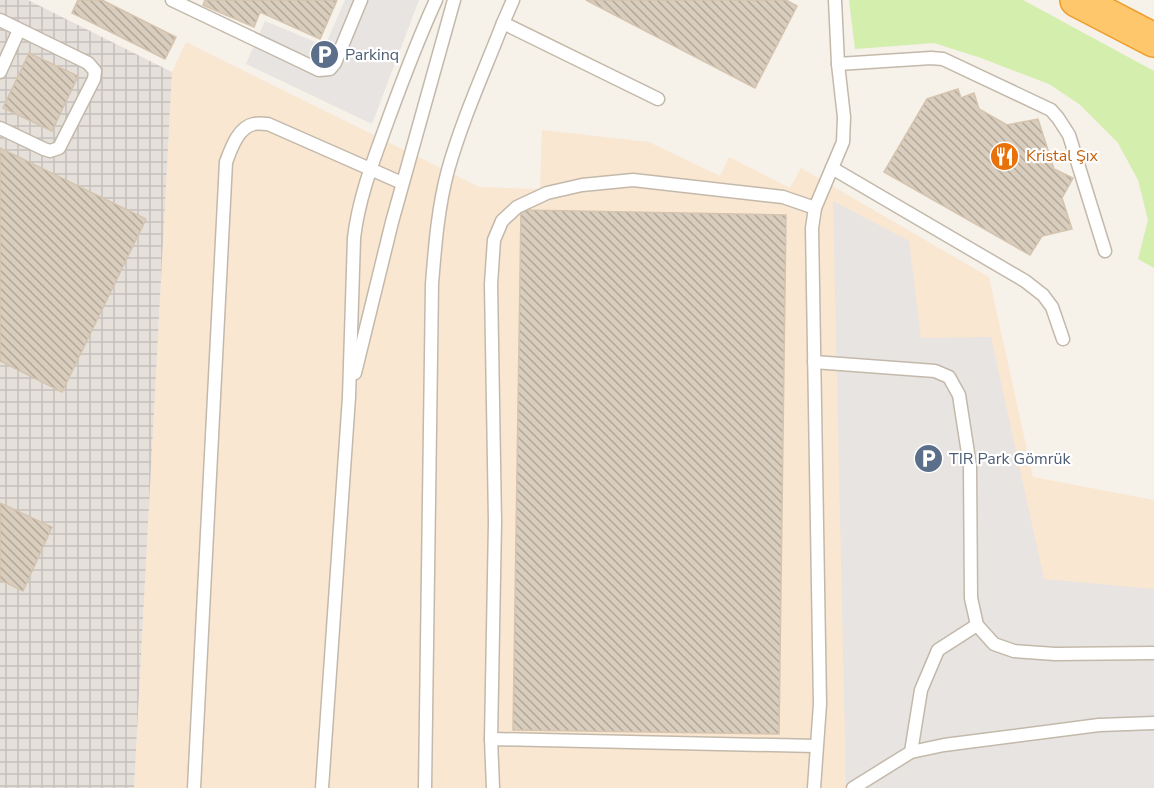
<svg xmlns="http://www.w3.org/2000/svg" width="1154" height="788" font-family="'Nunito Sans',sans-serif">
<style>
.commercial{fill:#fae7d2}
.industrial{fill:url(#industrial-grid)}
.green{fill:#d4eead}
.parking{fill:#e7e4e1}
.building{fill:url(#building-back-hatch);stroke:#d5c4af;stroke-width:1.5}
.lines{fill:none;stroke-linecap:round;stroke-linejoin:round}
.lane-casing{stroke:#c3b9aa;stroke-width:15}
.highway-casing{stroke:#ef9d2a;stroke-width:36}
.lane{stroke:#fff;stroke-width:12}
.highway{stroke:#ffc76b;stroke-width:33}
.labels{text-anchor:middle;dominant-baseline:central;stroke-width:4.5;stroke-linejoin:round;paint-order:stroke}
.service-label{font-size:16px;fill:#4e5e75;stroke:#fff;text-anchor:start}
.food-label{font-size:16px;fill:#c56008;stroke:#fff;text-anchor:start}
</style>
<defs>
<pattern id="industrial-grid" width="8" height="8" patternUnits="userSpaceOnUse" patternTransform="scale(1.5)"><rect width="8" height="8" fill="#e5e0da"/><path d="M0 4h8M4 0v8" fill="none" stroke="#c6c1bc"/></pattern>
<pattern id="building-back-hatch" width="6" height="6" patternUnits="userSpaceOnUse" patternTransform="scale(1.5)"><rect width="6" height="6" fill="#d9cdbd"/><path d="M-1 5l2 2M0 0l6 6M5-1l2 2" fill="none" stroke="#b2a89a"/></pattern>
</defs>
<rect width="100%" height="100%" fill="#f6f1e9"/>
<!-- commercial -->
<path class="commercial" d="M186,42L479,187L540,189L542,130L649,142L720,176L729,157L790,188L801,168L989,277L1033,477L1154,500V788H134L172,72Z"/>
<!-- industrial -->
<path class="industrial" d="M0,0H28L172,72L134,788H0Z"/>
<!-- green -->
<path class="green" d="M849,0H1023L1154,71V268L1138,259L1148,220L1138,180L1118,143L1079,104L1049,84L981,58L934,43L855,49Z"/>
<!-- parking -->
<g class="parking">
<path d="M345,0H419L372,124L246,64L265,21L325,46Z"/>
<path d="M833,201L909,241L921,338L991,337L1044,579L1154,589V788H846Z"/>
</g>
<!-- building -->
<g class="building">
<path d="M78,0H102L176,37L165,59L72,13Z"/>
<path d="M205,0H337L320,39L260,12L254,27L203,5Z"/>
<path d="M586,0H786L797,6L755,88Z"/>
<path d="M29,53L78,76L52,131L3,108Z"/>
<path d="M958,89L961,98L974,93L979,109L1007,125L1038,119L1054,169L1073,178L1062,198L1072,229L1042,236L1030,255L884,172L927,99Z"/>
<path d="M0,148L146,219L62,392L0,361Z"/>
<path d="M521,210L786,215L779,734L513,730Z"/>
<path d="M0,503L52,527L23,591L0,580Z"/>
</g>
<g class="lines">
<defs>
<g id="lane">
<path d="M172,0L319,70L330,69L335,63L361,0"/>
<path d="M513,0L503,23L658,99"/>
<path d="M0,20L88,63L95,71L94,79L59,148L50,151L44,149L0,128"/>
<path d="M838,64L931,58L943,59L1051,110L1058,118L1069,135L1105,251"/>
<path d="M0,72L19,30"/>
<path d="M832,168L1025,281L1043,295L1052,307L1063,339"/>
<path d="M814,362L935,371L949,377L959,395L970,466L971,598L977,625L994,644L1014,651L1055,654L1154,653"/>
<path d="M355,373L392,222L454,0"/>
<path d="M491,739L816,746"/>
<path d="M911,752L921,690L938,650L977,625"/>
<path d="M194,788L226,162C231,149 238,127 254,124C258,123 264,124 268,124L402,183"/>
<path d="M322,788L349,397L354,238C359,196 374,159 388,120C403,79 418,39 436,0"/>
<path d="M425,788L432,284C435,246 438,207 448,170C462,120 484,72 503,23"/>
<path d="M493,788L491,739L495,522L491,284L494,240L502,221L517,207L547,193L582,185L633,180L783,197L815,208"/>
<path d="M814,788L820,704L812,228L815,208L843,142L844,117L838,64L835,0"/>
<path d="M853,788L911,752L944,745L1099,725L1154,723"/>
</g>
<path id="highway" d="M1077,0L1154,40"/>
</defs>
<!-- lane casing -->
<use href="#lane" class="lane-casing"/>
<!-- highway casing -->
<use href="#highway" class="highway-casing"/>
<!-- lane -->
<use href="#lane" class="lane"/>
<!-- highway -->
<use href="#highway" class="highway"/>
</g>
<!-- icons -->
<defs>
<symbol id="parking-disc" viewBox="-11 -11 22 22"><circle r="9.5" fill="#5c6f8a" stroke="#fff"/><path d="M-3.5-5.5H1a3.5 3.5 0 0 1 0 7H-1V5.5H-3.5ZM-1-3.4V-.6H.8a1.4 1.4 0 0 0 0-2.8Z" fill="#fff"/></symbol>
<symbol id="restaurant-disc" viewBox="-11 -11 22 22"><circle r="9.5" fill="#e8710a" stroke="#fff"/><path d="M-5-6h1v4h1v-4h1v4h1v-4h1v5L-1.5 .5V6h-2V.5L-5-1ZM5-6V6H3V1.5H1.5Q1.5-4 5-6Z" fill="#fff"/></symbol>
</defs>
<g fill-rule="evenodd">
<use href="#parking-disc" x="308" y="38" width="33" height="33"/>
<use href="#restaurant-disc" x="988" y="140" width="33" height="33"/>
<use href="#parking-disc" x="912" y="442" width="33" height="33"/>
</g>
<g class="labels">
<!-- service labels -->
<g class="service-label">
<text x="345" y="55">Parkinq</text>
<text x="949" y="459">TIR Park Gömrük</text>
</g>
<!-- food labels -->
<g class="food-label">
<text x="1026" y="156">Kristal Şıx</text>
</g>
</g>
</svg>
